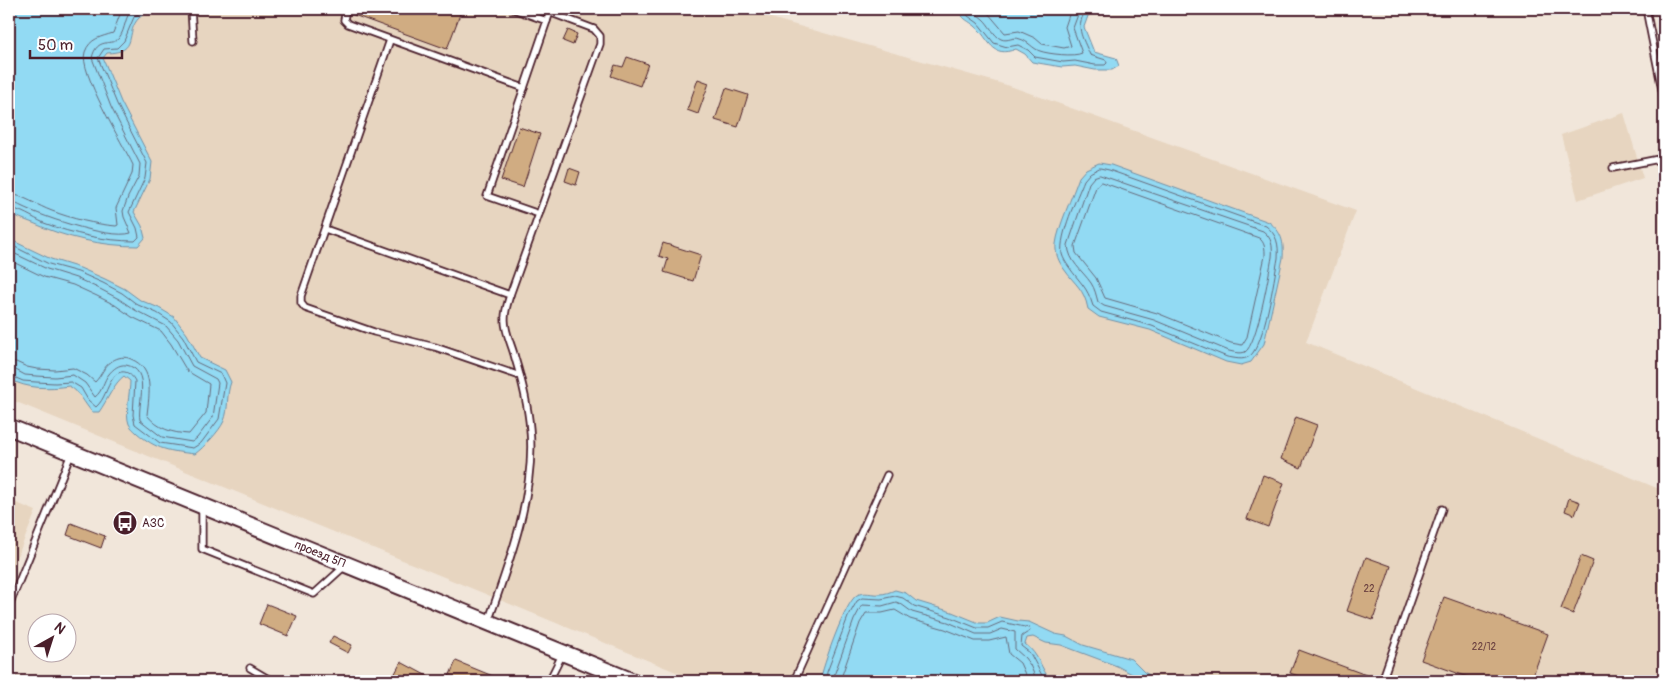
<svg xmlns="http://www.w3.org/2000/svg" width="1673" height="690" font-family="Pangolin,sans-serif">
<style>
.built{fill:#e7d5c0}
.water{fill:#92daf3;stroke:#758fa3}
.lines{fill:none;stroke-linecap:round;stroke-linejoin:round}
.shore{stroke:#676a7b;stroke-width:1}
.building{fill:#d0ac82;stroke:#4a1f2b}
.service-casing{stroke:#4a1f2b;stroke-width:9}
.tertiary-casing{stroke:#4a1f2b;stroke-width:19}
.service{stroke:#fff;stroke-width:5.5}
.tertiary{stroke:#fff;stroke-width:15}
.labels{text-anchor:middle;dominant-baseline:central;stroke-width:5;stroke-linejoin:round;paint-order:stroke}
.number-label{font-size:10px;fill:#6c4241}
.poi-label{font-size:12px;fill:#4a1f2b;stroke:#fff;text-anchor:start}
.street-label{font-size:12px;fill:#4a1f2b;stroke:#fff}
</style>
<rect width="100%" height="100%" fill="#f1e6da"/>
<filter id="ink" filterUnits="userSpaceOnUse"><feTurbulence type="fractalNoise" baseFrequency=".02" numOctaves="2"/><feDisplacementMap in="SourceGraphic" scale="10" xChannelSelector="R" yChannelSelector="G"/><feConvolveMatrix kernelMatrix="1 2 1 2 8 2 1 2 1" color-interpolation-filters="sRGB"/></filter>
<g filter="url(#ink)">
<!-- built -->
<g class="built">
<path d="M9,9H739L1010,86L1356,211L1306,342L1664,491V681H698L9,399Z"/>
<path d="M1624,113L1643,178L1578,200L1561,135Z"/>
<path d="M9,500L36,511L9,577Z"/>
</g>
<!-- water -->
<g class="water">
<path d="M9,9H153C149,11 143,14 139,18C124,33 140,52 107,53L103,58L121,102L152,162L150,179L134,212L142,226L145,238L138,246C102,246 66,238 33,223C25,220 16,217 9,212Z"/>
<path d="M961,9H1110L1107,14L1093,9L1088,16L1084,27L1094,52L1116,58L1119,66L1112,70H1095L1075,66L1062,67L1032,62L1025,54L1016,49C991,59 990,39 975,26C969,21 964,20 960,13Z"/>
<path d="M1099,163L1111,165L1269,222C1282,232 1284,242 1283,258L1264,344L1251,362L1241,365L1226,362L1150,330L1099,317L1088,309C1084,288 1075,285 1064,269C1059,262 1055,254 1056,244C1058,227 1073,195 1079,177L1086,169Z"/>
<path d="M9,239L51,259L80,268L105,279L125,289L140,300L159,308L174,317L187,334L200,358L225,370L231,382C226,395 229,409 224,421C219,432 204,447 195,454C169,451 157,450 137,433C134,430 131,428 129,424C125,414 130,393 130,381L124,376C114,383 107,401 99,412H92C84,403 80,392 69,386C49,389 27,389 9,379Z"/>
<path d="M895,590L906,593L916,601L952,612L979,623H987L1000,617L1018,621L1029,622L1055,634L1066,636L1083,645L1131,659L1144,672L1160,681H1145L1117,666L1061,645L1046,643L1033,637L1027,638L1025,644C1039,654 1041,669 1051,681H820C823,666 845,602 857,595C865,591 872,595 880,594C885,594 890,592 895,590Z"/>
</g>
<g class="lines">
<!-- shore -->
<g class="shore">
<path d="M965,9L968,16L978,23L994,43L1007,47L1018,45L1028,50L1035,57L1063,62L1075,61L1095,65H1105L1107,63L1106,60L1090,55C1082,36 1074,27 1087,9"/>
<path d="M972,9C974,14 979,15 983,19C989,24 994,36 1001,39C1008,42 1013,36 1020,39C1028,41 1033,49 1040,51C1048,54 1075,57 1082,53L1073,28L1080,9"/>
<path d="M982,9L988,13L1005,33L1019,31L1035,38L1042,44L1064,48L1071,46L1065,27L1071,9"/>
<path d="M1100,168L1109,170L1266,226C1277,235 1279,244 1278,258C1274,279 1265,343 1250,356C1243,361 1235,358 1227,357L1152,326L1101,312L1093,306C1087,286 1080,283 1069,267C1066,263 1063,258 1062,254C1059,235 1077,198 1084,180L1090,173Z"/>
<path d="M1100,175L1263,231C1272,238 1273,246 1272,257C1269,273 1257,345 1245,352C1240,354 1234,352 1229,351L1154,320L1104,306L1098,302C1096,295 1095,289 1091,283C1082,270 1069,262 1068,245L1089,183L1094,177Z"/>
<path d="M1101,182L1259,238C1265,243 1265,248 1265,256L1247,337L1242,345L1231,343L1157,313L1105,298L1096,278L1076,253L1075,246L1096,187Z"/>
<path d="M9,194C23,195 38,206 52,211C73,219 94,224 116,226L118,225L116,208L132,174L133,165C123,144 78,71 85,52C90,38 101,37 113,33L122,9"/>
<path d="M9,202L15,203C36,215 109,240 131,233L124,217L123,211L128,197L139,176L140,164L111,107L92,58C97,36 112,47 119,38C126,29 124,16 133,9"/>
<path d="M9,208C20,209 33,218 44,223C73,234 105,241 135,241L139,237L137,228L129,212L145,178L147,163L117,104L98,58L104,49L117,48L124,41L134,17L144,9"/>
<path d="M9,244L49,264L78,272L103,283L122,293L138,305L157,313L171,322L183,337L196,362L221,374L225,383L219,419L201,443L193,448L160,443L135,424L133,415L135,381C130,371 120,368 113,378C106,388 105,399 96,407L88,400L81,388L71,382L55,383L36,382L23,381L9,375"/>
<path d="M9,251L47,269L76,278L100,289L119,299L135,310L166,326L178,340L192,366L216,379L218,383L213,417L197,438L192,442L162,437L140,420C137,403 152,370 126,365C119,364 113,369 109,374C103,381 103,391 95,397L85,383L73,375L55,377L36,376L25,375L14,369H9"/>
<path d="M9,260L44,277L73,285L97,296L115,305L132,317L161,331L171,344L187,371L209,384L206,413L189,434C172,433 158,429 147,415C149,394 155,369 131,359C125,356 118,357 112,361C103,367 102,375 95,382L87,375L73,368L55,370L37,369L27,367L16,362L9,361"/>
<path d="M826,681L827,672L848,617L857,601L862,598L881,599L895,596L903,598L914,606L950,617L977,628H988L1002,622L1029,628L1030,631L1022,636L1021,646L1030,653L1045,681"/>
<path d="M832,681L854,620L862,605L882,606L896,602L901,604L912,612L948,622L976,634H990L1002,629L1015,632V649L1025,658L1030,665L1037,681"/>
<path d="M840,681L860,623L866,613H882L895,610L910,619L945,629L975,641H989L1006,637L1009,654L1020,663L1028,681"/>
</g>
</g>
<!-- building -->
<g class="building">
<path d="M353,9H462L447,49L351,14Z"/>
<path d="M568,30L577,34L573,45L563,41Z"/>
<path d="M627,57L648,64L640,86L611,76L615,65L623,67Z"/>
<path d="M698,79L709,83L698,114L687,110Z"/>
<path d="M726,88L748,95L738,127L715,120Z"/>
<path d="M519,127L540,134L523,187L501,180Z"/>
<path d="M569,168L580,172L576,185L565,181Z"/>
<path d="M663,243L701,255L693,281L664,272L668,259L659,256Z"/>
<path d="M1296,417L1317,425L1301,468L1281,459Z"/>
<path d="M1263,475L1284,483L1268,527L1247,519Z"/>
<path d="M1569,498L1580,502L1575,515L1565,511Z"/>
<path d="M71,523L105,536L101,548L67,535Z"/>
<path d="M1581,556L1593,561L1573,614L1561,609Z"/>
<path d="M1366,557L1391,566L1373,620L1347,611Z"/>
<path d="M1444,597L1548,634L1531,681H1479L1421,660Z"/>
<path d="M267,604L297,616L288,636L259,624Z"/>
<path d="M333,636L352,645L348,653L329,643Z"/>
<path d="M1299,650L1366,675L1364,681H1312L1290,673Z"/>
<path d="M456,661L500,679L499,681H451L448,679Z"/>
<path d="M401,662L429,677L427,681H391Z"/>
</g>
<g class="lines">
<defs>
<g id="service">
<path d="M191,9L193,41"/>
<path d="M346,9L344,20L348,24L524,88L550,12"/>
<path d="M513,9L547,21"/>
<path d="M1646,9L1664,100"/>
<path d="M390,40L301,296V303L305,308L374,332L435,347L520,376"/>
<path d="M524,88L487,196L539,214"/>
<path d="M1613,168L1664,158"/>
<path d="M325,229L510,295"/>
<path d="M202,507V549L314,594L346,565"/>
<path d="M9,606L71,454"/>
<path d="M488,622C509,564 536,491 530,429C528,405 522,381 515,358C512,345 504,331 505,318C505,310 508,302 510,295L600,44V36L594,29L541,9"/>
<path d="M250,668L272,681"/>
<path d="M549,681L562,655"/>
<path d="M794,681L887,475"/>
<path d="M1382,681L1442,509"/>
</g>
<g id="tertiary">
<path id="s1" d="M9,427L632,681"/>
</g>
</defs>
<!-- service casing -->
<use href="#service" class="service-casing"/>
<!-- tertiary casing -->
<use href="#tertiary" class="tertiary-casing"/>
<!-- service -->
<use href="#service" class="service"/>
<!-- tertiary -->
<use href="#tertiary" class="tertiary"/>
</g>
</g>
<!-- icons -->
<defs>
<symbol id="bus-disc" viewBox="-11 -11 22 22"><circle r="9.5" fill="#4a1f2b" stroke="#fff"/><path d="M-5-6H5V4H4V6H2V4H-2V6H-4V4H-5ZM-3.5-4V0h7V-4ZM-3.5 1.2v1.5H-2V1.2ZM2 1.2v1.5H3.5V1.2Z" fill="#fff"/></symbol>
</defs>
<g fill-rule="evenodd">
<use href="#bus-disc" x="111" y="509" width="28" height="28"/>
</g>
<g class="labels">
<!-- number labels -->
<g class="number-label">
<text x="1369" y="589">22</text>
<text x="1484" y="647">22/12</text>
</g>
<!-- poi labels -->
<g class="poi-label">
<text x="142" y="523">АЗС</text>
</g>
<!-- street labels -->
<g class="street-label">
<text stroke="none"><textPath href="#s1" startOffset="336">проезд 5П</textPath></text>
</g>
</g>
<!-- margin -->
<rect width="1673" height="690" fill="none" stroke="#fff" stroke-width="30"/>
<rect x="15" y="15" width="1643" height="660" fill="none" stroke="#4a1f2b" stroke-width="2" filter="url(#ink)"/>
<!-- north arrow -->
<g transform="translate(52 638) rotate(39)"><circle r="24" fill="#ffffff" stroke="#b7a5aa"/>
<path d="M0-4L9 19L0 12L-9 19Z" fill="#4a1f2b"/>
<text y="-8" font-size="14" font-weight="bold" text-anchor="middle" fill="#4a1f2b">N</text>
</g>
<!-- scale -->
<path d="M30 50v8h92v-8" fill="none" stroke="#4a1f2b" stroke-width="2.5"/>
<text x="38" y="50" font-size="15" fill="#4a1f2b" stroke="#ffffff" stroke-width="4" paint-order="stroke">50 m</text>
</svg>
